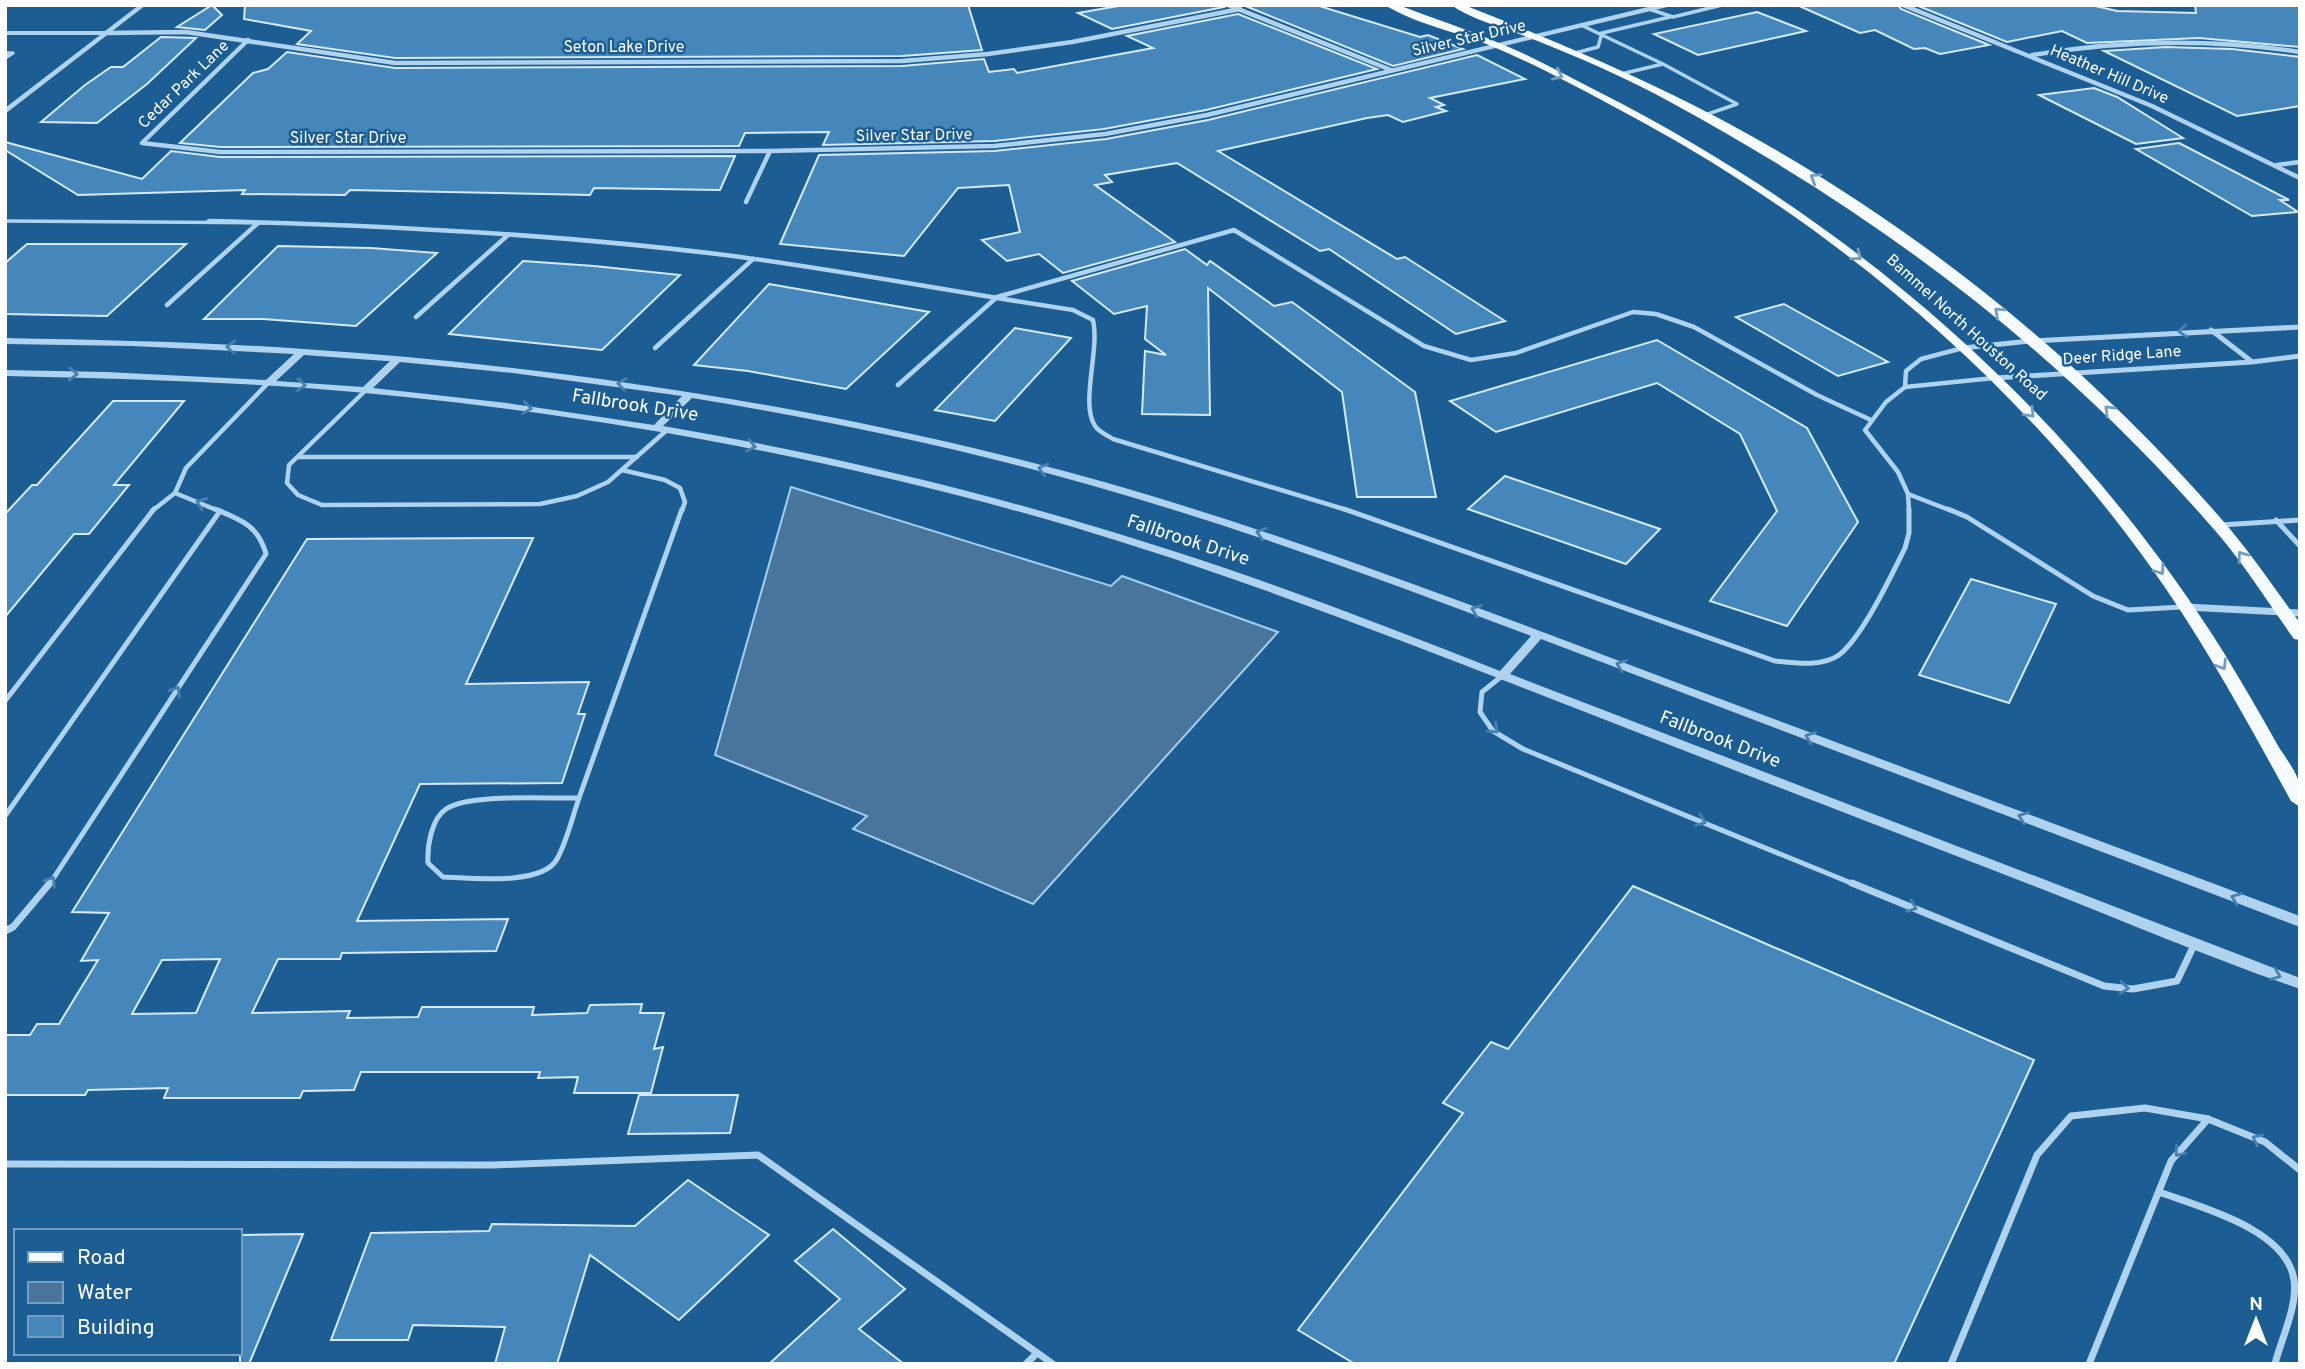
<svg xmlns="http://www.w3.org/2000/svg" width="2305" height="1369" font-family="Overpass,sans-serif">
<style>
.water{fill:#49759c;stroke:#a2cef1;stroke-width:2}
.building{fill:#4586bb;stroke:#d5eafb;stroke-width:2;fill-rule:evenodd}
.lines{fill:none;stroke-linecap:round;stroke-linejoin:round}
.service-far3{stroke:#afd2ef;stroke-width:3.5}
.service-far2{stroke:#afd2ef;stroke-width:4.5}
.service-far1{stroke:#afd2ef;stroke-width:5}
.service{stroke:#afd2ef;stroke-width:7}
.minor-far2{stroke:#afd2ef;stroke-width:4.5}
.minor-far1{stroke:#afd2ef;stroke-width:5}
.minor{stroke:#afd2ef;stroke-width:7}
.tertiary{fill:#afd2ef;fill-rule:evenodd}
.primary{fill:#f6fbff;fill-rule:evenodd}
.oneway{stroke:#739cbf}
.oneway2{stroke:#4880af}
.labels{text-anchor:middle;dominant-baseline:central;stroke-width:5;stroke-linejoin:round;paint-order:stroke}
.far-street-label{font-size:16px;fill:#fff;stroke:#1c5d94}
.street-label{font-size:19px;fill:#fff;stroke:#1c5d94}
</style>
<rect width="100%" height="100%" fill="#1c5d94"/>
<!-- water -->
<path class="water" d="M791,487L1111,586L1122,576L1278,632L1033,904L853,829L867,816L715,755Z"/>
<!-- building -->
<g class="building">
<path d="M212,5L222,15L205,30L177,27Z"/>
<path d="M245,5H968L982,50L902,56L395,58L297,44L311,31L244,19Z"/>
<path d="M1124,5H1223L1224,7L1112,29L1078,13Z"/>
<path d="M1243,5H1316L1420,37L1428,35L1463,49L1393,66Z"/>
<path d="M1797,5H1898L1901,9L1989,45L1940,54L1925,48L1914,49L1875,30L1860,33Z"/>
<path d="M1916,5H2091L2117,11L2196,13L2195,5H2300V47L2199,38L2087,43L2062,31L2007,42Z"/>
<path d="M1757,12L1806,31L1698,55L1654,34Z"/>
<path d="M1238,14L1377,69L1206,110L1104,129L994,141L823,145L829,132L745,133L739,146L220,147L180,143L253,73L268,69L287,52L395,68L902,66L984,59L989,72L1014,69L1017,73L1153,48L1127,36Z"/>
<path d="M161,37L196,38L147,84L97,123L41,122L85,85L111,67H123Z"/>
<path d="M2166,47L2232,49L2300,57V106L2237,116L2104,51Z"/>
<path d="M1477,55L1525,79L1430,98L1444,105L1436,107L1446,111L1403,122L1388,115L1367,118L1218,151L1397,259L1405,257L1505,321L1456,334L1329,249L1320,251L1177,163L1105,175L1112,182L1095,185L1175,242L1063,273L1039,254L1007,261L982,240L1020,232L1009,185L958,188L904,256L780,244L819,155L994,151L1106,139L1208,120Z"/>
<path d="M2094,88L2117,97L2183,138L2136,144L2039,95Z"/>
<path d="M5,142L142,179L171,151L220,157L735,156L720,190L594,188L590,195L350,190L345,195L242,194L245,190L78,195L5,150Z"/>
<path d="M2179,143L2289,200H2280L2298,212L2252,216L2136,149Z"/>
<path d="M27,244H186L107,316L5,314V263Z"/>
<path d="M278,246L371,248L437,253L356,326L263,319H204Z"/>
<path d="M1185,249L1207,265L1210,261L1274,306L1292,302L1415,392L1436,497H1357L1342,392L1208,288L1210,415L1142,414L1145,351L1166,355L1145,339L1147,306L1114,314L1072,281Z"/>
<path d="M523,261L594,266L680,275L602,350L449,334Z"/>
<path d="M769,284L929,312L846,389L748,371L694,365Z"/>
<path d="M1784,304L1888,362L1838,376L1736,317Z"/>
<path d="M1015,328L1071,338L995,421L935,410Z"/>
<path d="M1657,340L1807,428L1858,522L1787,626L1710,601L1777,511L1740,434L1657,383L1496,432L1450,401Z"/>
<path d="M113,401H184L114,485H129L89,534H74L5,617V514L32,485H37Z"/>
<path d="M1505,476L1660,529L1626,564L1468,509Z"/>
<path d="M533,538L466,684L589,682L578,714H585L562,783L420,784L357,921L508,919L496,951L342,953L340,959H278L252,1013L350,1011L347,1018L418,1017L422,1007H534L532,1015L587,1013L590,1005L642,1004L640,1013H664L654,1049L663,1047L651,1093H574L578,1077L538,1078L540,1072H361L354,1090L303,1091L300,1098H164L168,1088L88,1090L85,1095H5V1035H30L37,1024H59L98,960L81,961L109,913L72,912L307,539ZM220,959L196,1013L132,1014L162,960Z"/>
<path d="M1971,579L2056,604L2009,703L1919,675Z"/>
<path d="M1633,886L2034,1060L1894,1364H1355L1298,1330L1463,1113L1443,1103L1491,1042L1508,1049Z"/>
<path d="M639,1095H738L730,1133L628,1134Z"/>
<path d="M688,1180L769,1235L679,1320L590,1255L557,1364H495L505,1327L413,1325L408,1340H331L371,1233L489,1231L492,1224L635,1226Z"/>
<path d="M833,1229L905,1289L859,1329L904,1364H769L840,1299L795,1261Z"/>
<path d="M303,1234L249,1364H240V1235Z"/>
</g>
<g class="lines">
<!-- service-far3 -->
<g class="service-far3">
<path d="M1649,9L1673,17L1722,5"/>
<path d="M1581,25L1663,64L1621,74"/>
<path d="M1602,33L1670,17"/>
<path d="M5,53H13L5,58"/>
<path d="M1575,53L1598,47L1602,33"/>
<path d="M1663,64L1737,104L1705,115"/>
<path d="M5,221L291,223"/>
</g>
<!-- service-far2 -->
<g class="service-far2">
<path d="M209,221C384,225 559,234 733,256C847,271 959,293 1073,310L1093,320C1100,350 1080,403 1095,426C1099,432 1107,435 1113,439L1350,511"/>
<path d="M167,305L258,223"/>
<path d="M416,317L508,235"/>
<path d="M655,348L753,259"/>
<path d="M1963,348L1921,359L1906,371L1905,387L1994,378"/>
<path d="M898,385L997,297L1234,230L1424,346L1471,360L1516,353L1633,312L1656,314L1694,327L1817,395L1871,420"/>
<path d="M1905,387L1886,402L1865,430L1898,472L1908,494L1952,511"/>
<path d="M366,390L289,465L287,483L298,495L322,505L540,504L577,496L608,482L667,430"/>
<path d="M298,457H637"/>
<path d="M622,470L665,480L680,488L685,502L682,511"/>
<path d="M175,493L219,511"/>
<path d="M1908,494L1909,511"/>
<path d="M152,511L175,493L186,468L269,382"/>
</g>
<!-- service-far1 -->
<g class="service-far1">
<path d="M1344,509L1775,661C1795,663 1822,667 1839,655C1862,638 1892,574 1905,548L1909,533V509"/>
<path d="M1948,509L1967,517L2093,596L2128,610L2182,607"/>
<path d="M2276,520L2300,546"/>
<path d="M2221,525L2300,520"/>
<path d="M1502,676L1482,692L1480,712L1493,731L1523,749L1856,885"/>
<path d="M5,701L154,509"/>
<path d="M579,798C572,818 567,841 557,859C543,886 469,878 443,877L428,863C427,847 431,819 446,809C469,793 548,799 579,798Z"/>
<path d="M579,798L682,509"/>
<path d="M5,816L220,511"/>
<path d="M49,885L266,554C258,525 241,520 215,509"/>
</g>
<!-- service -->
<g class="service">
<path d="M1852,883L2104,986L2133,989L2177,981L2195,943"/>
<path d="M5,931L13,927L50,883"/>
<path d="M5,1164L493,1165L758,1155L1053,1364"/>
<path d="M2159,1192C2200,1207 2287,1229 2294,1280C2298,1306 2281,1339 2275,1364"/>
<path d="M1026,1364L1037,1353"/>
<path d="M1951,1364L2037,1155L2071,1116L2145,1108L2208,1119L2265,1142L2300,1170"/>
<path d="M2089,1364L2171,1161L2208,1119"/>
</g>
<!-- minor-far2 -->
<g class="minor-far2">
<path d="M1228,5L1391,70"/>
<path d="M1903,5L2152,106L2300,178"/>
<path d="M106,33L186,32L395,63L902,61L988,54L1072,42L1240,9"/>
<path d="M248,40L142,143L220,152L770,151L994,146L1105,134L1207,115L1666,5"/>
<path d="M2032,55C2123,40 2209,38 2300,52"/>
<path d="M2277,165L2300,162"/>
<path d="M746,202L770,151"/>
</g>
<!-- minor-far1 -->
<g class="minor-far1">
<path d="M2211,330L2251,361"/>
<path d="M1963,348L2030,341L2300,327"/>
<path d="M1995,378L2252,362L2300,356"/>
</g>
<!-- minor -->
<path class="minor" d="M2186,607L2300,613"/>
<!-- tertiary -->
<g class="tertiary">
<path d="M139,5H146L5,114V108L100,35H5V31H105Z"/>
<path d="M5,338C105,340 205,342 304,349C543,365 781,400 1014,458C1227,511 1433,591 1638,668C1859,751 2079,833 2300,916V927L1541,639L1510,674L2300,978V989C2213,959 2128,923 2042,889C1870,823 1698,756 1526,689C1377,631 1227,573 1073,527C823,454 565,408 306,388C206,381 105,378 5,376V370L106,372L266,380L294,354L132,346L5,344ZM304,355L386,361H390L363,387L276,381ZM400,362L513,373L682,396L654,425L507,403L373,388ZM692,398C826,420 959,448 1090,485C1239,527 1386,581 1531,636L1500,671C1390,628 1280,585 1167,549C1002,496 834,455 663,426Z"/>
</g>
<!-- primary -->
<g class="primary">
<path d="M1385,5H1398C1433,18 1469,30 1504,45C1536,58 1567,76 1599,92C1853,221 2072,410 2224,653C2242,683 2260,713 2277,744C2284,756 2295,769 2299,782C2301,789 2300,799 2300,807L2291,801C2247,721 2203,640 2150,566C2019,383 1841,231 1644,123C1594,96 1542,67 1489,45C1457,32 1413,23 1385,5Z"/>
<path d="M1451,5H1464C1535,33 1605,62 1673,95C1884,198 2078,351 2230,529C2255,559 2277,592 2300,623V640L2294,639C2269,604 2246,567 2218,534C2060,351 1883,218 1672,103C1627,78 1578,57 1530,38C1505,28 1472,20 1451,5Z"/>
</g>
</g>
<!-- one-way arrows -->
<defs><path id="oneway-chevron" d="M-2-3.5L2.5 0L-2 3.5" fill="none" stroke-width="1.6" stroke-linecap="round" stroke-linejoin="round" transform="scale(1.75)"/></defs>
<g class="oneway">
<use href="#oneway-chevron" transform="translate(1558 75) rotate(25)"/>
<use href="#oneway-chevron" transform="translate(1815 178) rotate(-148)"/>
<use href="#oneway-chevron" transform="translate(1857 256) rotate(38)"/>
<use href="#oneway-chevron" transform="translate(1999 312) rotate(-138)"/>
<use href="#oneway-chevron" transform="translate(2109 410) rotate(-136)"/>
<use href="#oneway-chevron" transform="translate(2030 413) rotate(46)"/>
<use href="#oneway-chevron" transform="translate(2242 556) rotate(-126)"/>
<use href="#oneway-chevron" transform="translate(2160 570) rotate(56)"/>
<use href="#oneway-chevron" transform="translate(2222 665) rotate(58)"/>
</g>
<g class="oneway2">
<use href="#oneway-chevron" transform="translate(2183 331) rotate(176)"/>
<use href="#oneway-chevron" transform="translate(231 347) rotate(-177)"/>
<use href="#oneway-chevron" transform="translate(73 374) rotate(2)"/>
<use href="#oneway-chevron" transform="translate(622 384) rotate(-172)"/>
<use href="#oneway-chevron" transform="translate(301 385) rotate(4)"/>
<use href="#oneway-chevron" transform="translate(527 408) rotate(8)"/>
<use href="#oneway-chevron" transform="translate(751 446) rotate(11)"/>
<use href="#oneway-chevron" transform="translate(1043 469) rotate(-165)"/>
<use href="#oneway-chevron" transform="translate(201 503) rotate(-158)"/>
<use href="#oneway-chevron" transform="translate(1261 533) rotate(-162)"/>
<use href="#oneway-chevron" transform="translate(1476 610) rotate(-159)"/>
<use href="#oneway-chevron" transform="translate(1621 665) rotate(-159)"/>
<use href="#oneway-chevron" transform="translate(176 691) rotate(-57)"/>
<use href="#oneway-chevron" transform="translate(1494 729) rotate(43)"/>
<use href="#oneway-chevron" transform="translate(1810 737) rotate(-159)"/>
<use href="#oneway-chevron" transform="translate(2023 817) rotate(-159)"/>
<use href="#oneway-chevron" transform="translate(1701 821) rotate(22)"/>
<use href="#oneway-chevron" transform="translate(51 881) rotate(-57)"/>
<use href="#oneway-chevron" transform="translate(2236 898) rotate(-159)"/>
<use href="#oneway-chevron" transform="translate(1912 907) rotate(22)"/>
<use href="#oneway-chevron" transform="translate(2276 975) rotate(21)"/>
<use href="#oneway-chevron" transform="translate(2124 988) rotate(5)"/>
<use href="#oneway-chevron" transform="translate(2257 1139) rotate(-155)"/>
<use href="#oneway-chevron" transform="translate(2179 1152) rotate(131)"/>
</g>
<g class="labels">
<!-- far-street labels -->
<g class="far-street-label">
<text transform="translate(1469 39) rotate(-13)">Silver Star Drive</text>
<text x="624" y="48">Seton Lake Drive</text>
<text transform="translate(2109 75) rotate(23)">Heather Hill Drive</text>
<text transform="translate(184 85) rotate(-44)">Cedar Park Lane</text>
<text transform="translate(914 136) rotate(-1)">Silver Star Drive</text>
<text x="348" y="139">Silver Star Drive</text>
<text transform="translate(1966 328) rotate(42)">Bammel North Houston Road</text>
<text transform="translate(2122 356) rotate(-4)">Deer Ridge Lane</text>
</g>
<!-- street labels -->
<g class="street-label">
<text transform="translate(635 406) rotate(9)">Fallbrook Drive</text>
<text transform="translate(1188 541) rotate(18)">Fallbrook Drive</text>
<text transform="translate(1720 740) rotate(21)">Fallbrook Drive</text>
</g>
</g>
<!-- border -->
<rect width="2305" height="1369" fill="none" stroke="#ffffff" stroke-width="14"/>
<!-- legend -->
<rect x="14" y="1229" width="228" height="126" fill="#1c5d94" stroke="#779ebf" stroke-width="2"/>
<rect x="28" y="1252" width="35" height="10" fill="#f6fbff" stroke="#779ebf" stroke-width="2"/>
<text x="77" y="1264" font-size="21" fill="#ffffff">Road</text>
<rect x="28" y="1282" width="35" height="21" fill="#49759c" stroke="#779ebf" stroke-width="2"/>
<text x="77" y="1299" font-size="21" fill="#ffffff">Water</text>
<rect x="28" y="1316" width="35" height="21" fill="#4586bb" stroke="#779ebf" stroke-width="2"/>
<text x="77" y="1334" font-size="21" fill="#ffffff">Building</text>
<!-- north arrow -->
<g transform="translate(2256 1320)" stroke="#1c5d94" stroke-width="5" paint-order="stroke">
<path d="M0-5L12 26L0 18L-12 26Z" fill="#ffffff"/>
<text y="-10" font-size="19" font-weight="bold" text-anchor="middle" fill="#ffffff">N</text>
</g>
</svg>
